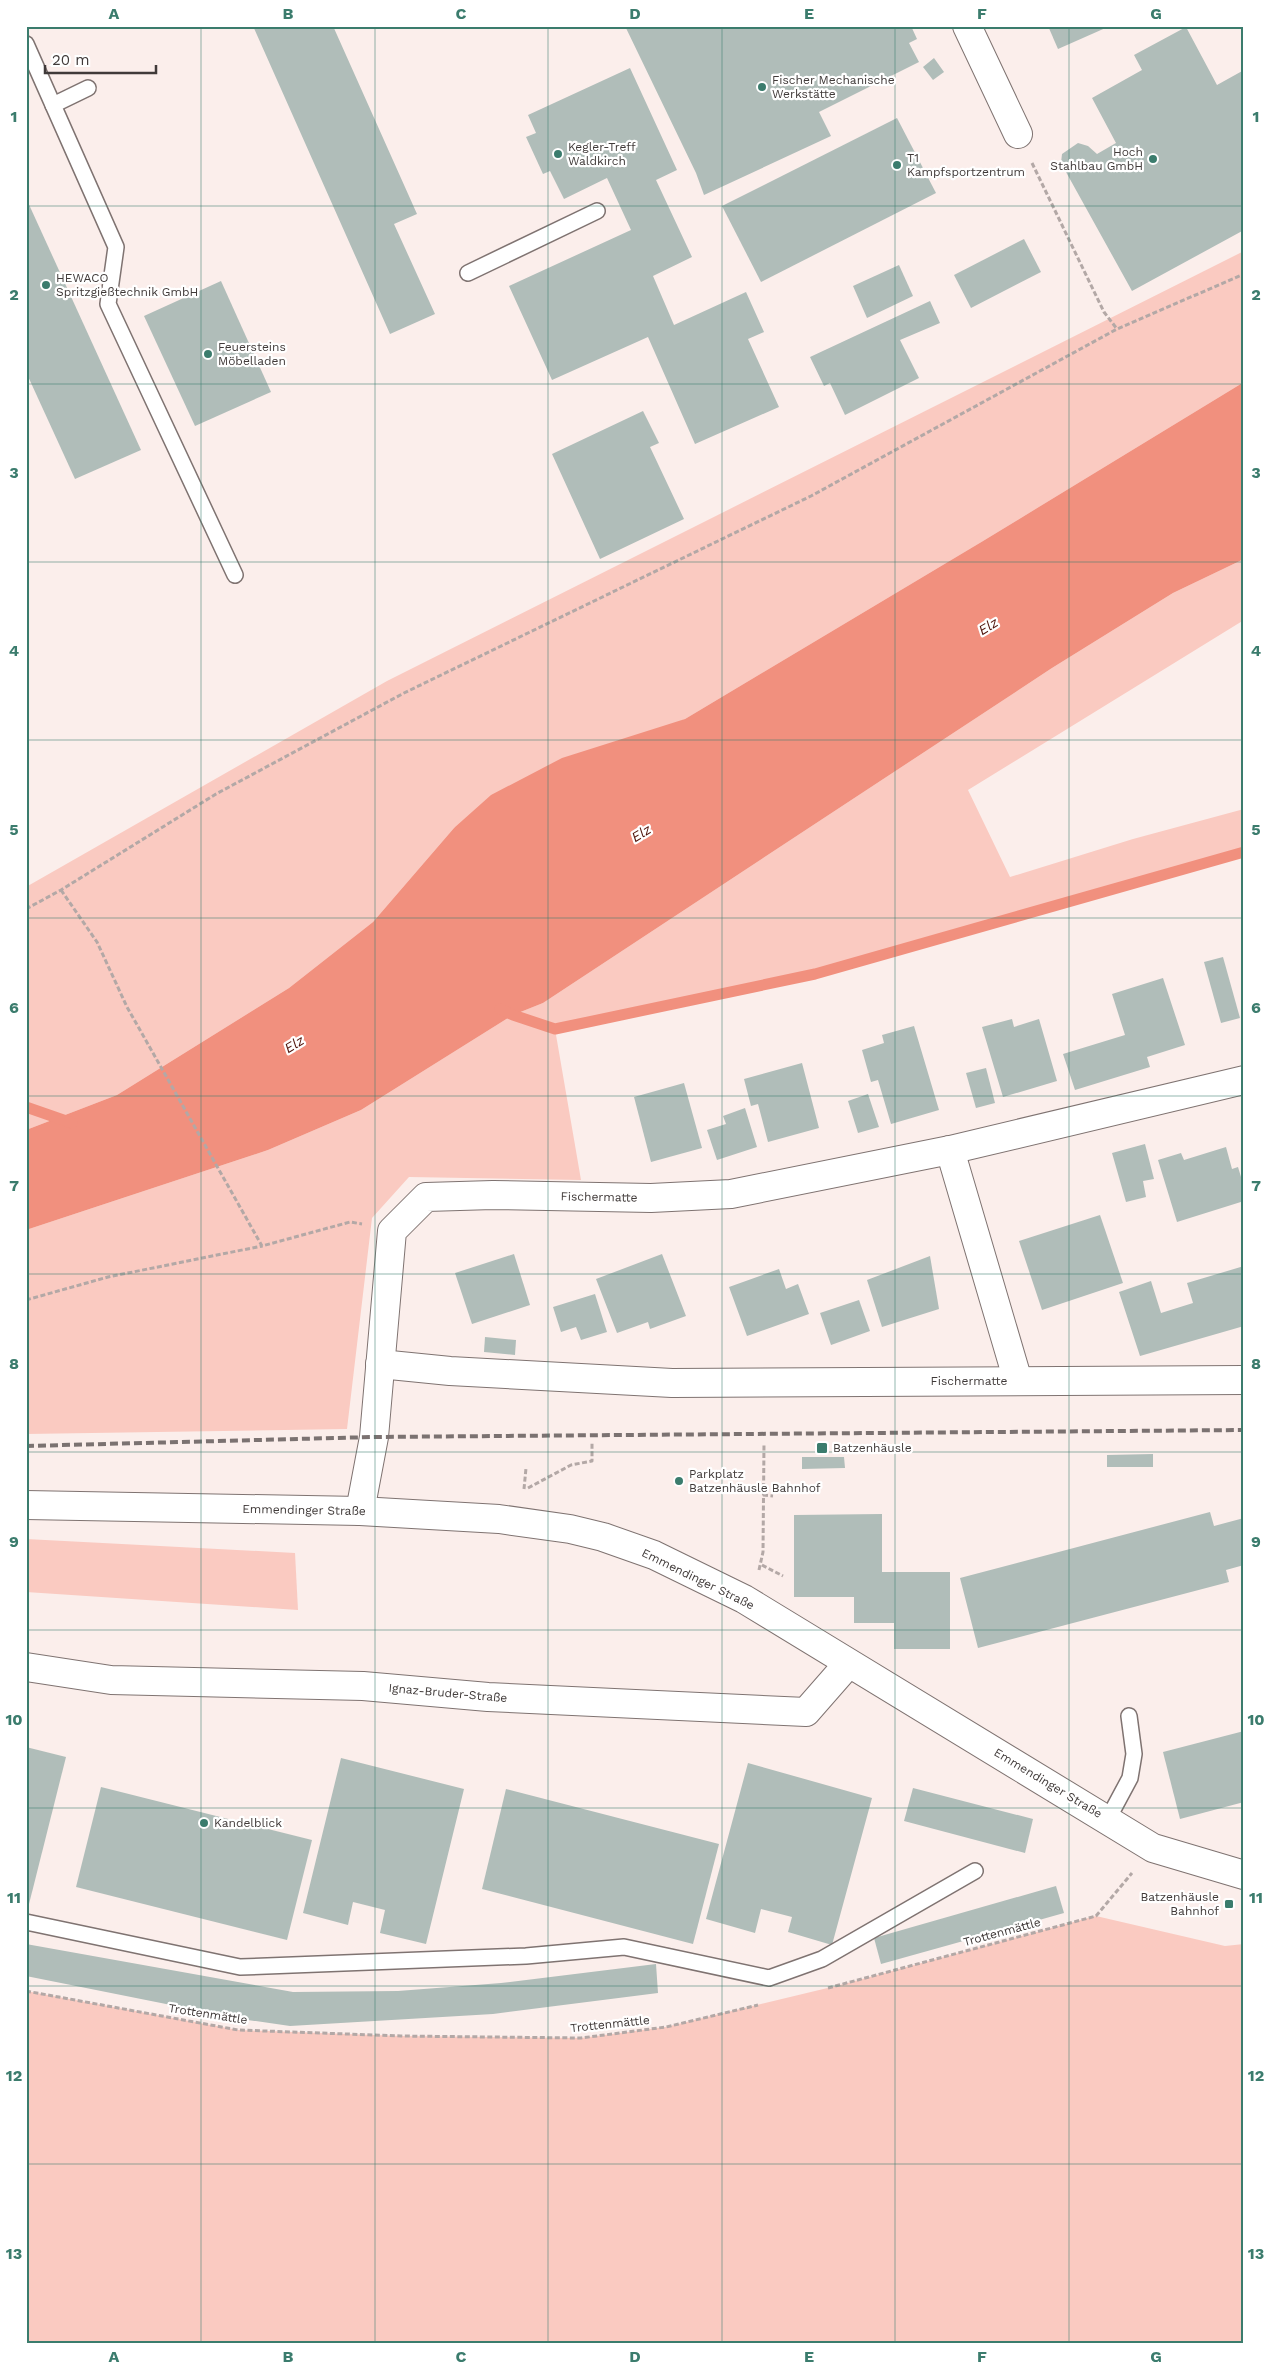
<svg xmlns="http://www.w3.org/2000/svg" width="1270" height="2370" font-family="'Work Sans',sans-serif">
<style>
.green{fill:#facac1}
.water{fill:#f1907e}
.lines{fill:none;stroke-linecap:round;stroke-linejoin:round}
.stream{stroke:#f1907e;stroke-width:11}
.building{fill:#b0bdb9}
.lane-casing{stroke:#7f7371;stroke-width:18}
.street-casing{stroke:#7f7371;stroke-width:30}
.path{stroke:#b3a8a6;stroke-width:3;stroke-dasharray:5 2.5;stroke-linecap:butt}
.lane{stroke:#fff;stroke-width:15}
.street{stroke:#fff;stroke-width:28}
.rail{stroke:#7b7271;stroke-width:4;stroke-dasharray:8 4;stroke-linecap:butt}
.grid{fill:none;stroke:#3b7c6d;stroke-width:1;stroke-opacity:0.55}
.poi-dot{fill:#3b7c6d;stroke:#fff;stroke-width:2}
.labels{text-anchor:middle;dominant-baseline:central;stroke-width:4.5;stroke-linejoin:round;paint-order:stroke}
.poi-label{font-size:12px;fill:#403a39;stroke:#fff;text-anchor:start}
.street-label{font-size:12px;fill:#403a39;stroke:#fff}
.water-label{font-size:14px;font-style:italic;fill:#4f130a;stroke:#fff}
.neatline{fill:none;stroke:#3b7c6d;stroke-width:2}
.grid-label{font-size:16px;text-anchor:middle;font-weight:bold;fill:#3b7c6d}
</style>
<rect width="100%" height="100%" fill="#fbeeeb"/>
<!-- green -->
<g class="green">
<path d="M1244,251V382L983,541L685,719L454,828L373,922L289,988L117,1095L26,1130V887L387,681Z"/>
<path d="M1244,559V620L968,790L1010,877L1133,839L1244,809V852L815,974L555,1029L581,1180L409,1177L372,1218L347,1429L26,1434V1230L268,1150L361,1110L513,1015L543,1003L1052,668L1173,593Z"/>
<path d="M26,1539L295,1553L298,1610L26,1592Z"/>
<path d="M1096,1916L1225,1946L1244,1944V2344H26V1991L238,2030L401,2036L581,2038L666,2027L840,1985Z"/>
</g>
<!-- water -->
<path class="water" d="M1244,382V559L1173,593L1052,668L543,1003L513,1015L361,1110L268,1150L26,1230V1130L117,1095L289,988L373,922L454,828L491,795L562,758L685,719L983,541Z"/>
<g class="lines">
<!-- stream -->
<g class="stream">
<path d="M500,1009L513,1015L555,1029L815,974L1244,852"/>
<path d="M26,1107L72,1123"/>
</g>
</g>
<!-- building -->
<g class="building">
<path d="M253,26H333L417,214L394,224L435,314L390,334Z"/>
<path d="M625,26H911L917,39L909,43L919,62L819,112L831,136L704,195L696,173Z"/>
<path d="M1048,26H1110L1058,49Z"/>
<path d="M1186,27L1217,85L1244,70V230L1132,291L1061,163L1062,154L1078,143L1088,146L1097,154L1116,143L1092,98L1142,70L1134,55Z"/>
<path d="M934,58L944,72L933,80L923,67Z"/>
<path d="M630,68L677,170L656,180L692,257L653,276L674,325L746,292L764,332L748,339L779,407L695,444L648,337L552,380L509,286L631,230L607,178L564,199L550,171L543,174L526,137L536,133L528,115Z"/>
<path d="M897,118L936,193L761,282L722,206Z"/>
<path d="M26,198L141,450L75,479L26,372Z"/>
<path d="M1024,239L1041,272L971,308L954,275Z"/>
<path d="M899,265L913,296L867,318L853,286Z"/>
<path d="M221,281L271,392L195,426L144,316Z"/>
<path d="M930,301L940,323L900,340L919,378L845,415L830,383L824,386L810,357Z"/>
<path d="M643,411L659,443L650,447L684,519L600,559L552,454Z"/>
<path d="M1223,957L1240,1018L1221,1023L1204,962Z"/>
<path d="M1163,978L1185,1045L1147,1057L1150,1067L1075,1090L1063,1054L1125,1035L1112,994Z"/>
<path d="M1012,1019L1014,1027L1039,1019L1057,1081L1003,1097L982,1027Z"/>
<path d="M914,1026L939,1110L891,1124L878,1080L871,1082L862,1050L884,1043L882,1035Z"/>
<path d="M802,1063L819,1128L768,1142L758,1104L751,1106L744,1079Z"/>
<path d="M986,1068L995,1103L976,1108L966,1073Z"/>
<path d="M684,1083L702,1148L651,1162L634,1097Z"/>
<path d="M868,1094L879,1127L858,1133L848,1101Z"/>
<path d="M745,1108L757,1147L717,1160L707,1130L726,1124L723,1116Z"/>
<path d="M1145,1144L1154,1179L1143,1181L1146,1197L1126,1202L1112,1153Z"/>
<path d="M1226,1147L1232,1169L1238,1167L1244,1187V1201L1177,1222L1158,1160L1181,1153L1184,1160Z"/>
<path d="M1100,1215L1123,1283L1042,1310L1019,1241Z"/>
<path d="M514,1254L530,1305L472,1324L455,1273Z"/>
<path d="M662,1254L686,1316L650,1329L648,1322L617,1333L596,1279Z"/>
<path d="M930,1256L939,1309L882,1327L867,1280Z"/>
<path d="M1244,1266V1326L1140,1356L1119,1292L1151,1281L1161,1313L1193,1303L1187,1283Z"/>
<path d="M779,1269L786,1289L798,1284L809,1314L747,1336L729,1287Z"/>
<path d="M595,1294L607,1332L581,1340L576,1327L561,1332L553,1307Z"/>
<path d="M859,1300L870,1331L831,1345L820,1313Z"/>
<path d="M485,1337L516,1340L515,1355L484,1352Z"/>
<path d="M1153,1454V1467H1107V1455Z"/>
<path d="M802,1457H844L845,1468L802,1469Z"/>
<path d="M1210,1512L1214,1526L1244,1518V1565L1226,1570L1229,1582L978,1648L960,1578Z"/>
<path d="M882,1514V1572H950V1649H894V1623H854V1597H794V1515Z"/>
<path d="M1244,1731V1802L1180,1819L1163,1752Z"/>
<path d="M26,1747L66,1757L27,1912H26Z"/>
<path d="M341,1758L464,1789L426,1944L380,1933L385,1910L353,1902L348,1925L303,1913Z"/>
<path d="M748,1763L872,1798L832,1945L788,1932L792,1917L761,1909L755,1933L706,1919Z"/>
<path d="M101,1787L312,1840L287,1940L76,1887Z"/>
<path d="M913,1788L1033,1819L1025,1853L904,1821Z"/>
<path d="M506,1789L719,1844L693,1944L482,1889Z"/>
<path d="M1056,1886L1064,1913L881,1964L874,1938Z"/>
<path d="M26,1944L293,1992L398,1991L501,1983L656,1964L658,1993L493,2014L290,2026L241,2019L26,1976Z"/>
</g>
<g class="lines">
<defs>
<g id="lane">
<path d="M26,44L116,247L108,304L235,575"/>
<path d="M53,105L88,88"/>
<path d="M468,273L597,211"/>
<path d="M1108,1819L1130,1778L1134,1754L1129,1716"/>
<path d="M26,1922L240,1967L526,1956L624,1947L769,1978L822,1959L975,1871"/>
</g>
<g id="street">
<path d="M967,26L1018,134"/>
<path d="M950,1150L1018,1381"/>
<path d="M380,1364L450,1371L672,1383L1244,1380"/>
<path d="M26,1505L360,1511L499,1519L570,1529L603,1537L654,1555L744,1599L1153,1848L1244,1875"/>
<path d="M360,1511L374,1437L392,1231L426,1197L493,1195L651,1198L731,1194L950,1150L1244,1080"/>
<path d="M26,1667L111,1680L363,1686L488,1697L806,1712L848,1664"/>
</g>
</defs>
<!-- lane casing -->
<use href="#lane" class="lane-casing"/>
<!-- street casing -->
<use href="#street" class="street-casing"/>
<!-- path -->
<g class="path">
<path d="M1032,163L1104,312L1117,329"/>
<path d="M61,890L97,942L127,1007L262,1246L350,1222L362,1224"/>
<path d="M26,909L61,890L216,794L404,693L811,496L1117,329L1244,274"/>
<path d="M26,1300L108,1277L262,1246"/>
<path d="M528,1488L571,1465L592,1461V1443"/>
<path d="M524,1489L526,1468"/>
<path d="M763,1495L773,1496"/>
<path d="M762,1565L783,1576"/>
<path d="M759,1570L763,1552L764,1443"/>
<path d="M828,1988L1096,1916L1132,1873"/>
<path d="M26,1991L238,2030L401,2036L581,2038L666,2027L758,2005"/>
</g>
<!-- lane -->
<use href="#lane" class="lane"/>
<!-- street -->
<use href="#street" class="street"/>
<!-- rail -->
<path class="rail" d="M26,1446L374,1437L1244,1430"/>
</g>
<!-- grid -->
<path class="grid" d="M201,26V2344M375,26V2344M548,26V2344M722,26V2344M895,26V2344M1069,26V2344M26,206H1244M26,384H1244M26,562H1244M26,740H1244M26,918H1244M26,1096H1244M26,1274H1244M26,1452H1244M26,1630H1244M26,1808H1244M26,1986H1244M26,2164H1244"/>
<!-- markers -->
<g class="poi-dot">
<circle cx="762" cy="87" r="5"/>
<circle cx="558" cy="154" r="5"/>
<circle cx="1153" cy="159" r="5"/>
<circle cx="897" cy="165" r="5"/>
<circle cx="46" cy="285" r="5"/>
<circle cx="208" cy="354" r="5"/>
<rect x="816" y="1442" width="12" height="12" rx="2.5"/>
<circle cx="679" cy="1481" r="5"/>
<circle cx="204" cy="1823" r="5"/>
<rect x="1224" y="1899" width="10" height="10" rx="2.5"/>
</g>
<g class="labels">
<!-- poi labels -->
<g class="poi-label">
<text x="772" y="80">Fischer Mechanische<tspan x="772" dy="14">Werkstätte</tspan></text>
<text x="568" y="147">Kegler-Treff<tspan x="568" dy="14">Waldkirch</tspan></text>
<text x="1143" y="152" text-anchor="end">Hoch<tspan x="1143" dy="14">Stahlbau GmbH</tspan></text>
<text x="907" y="158">T1<tspan x="907" dy="14">Kampfsportzentrum</tspan></text>
<text x="56" y="278">HEWACO<tspan x="56" dy="14">Spritzgießtechnik GmbH</tspan></text>
<text x="218" y="347">Feuersteins<tspan x="218" dy="14">Möbelladen</tspan></text>
<text x="833" y="1448">Batzenhäusle</text>
<text x="689" y="1474">Parkplatz<tspan x="689" dy="14">Batzenhäusle Bahnhof</tspan></text>
<text x="214" y="1823">Kandelblick</text>
<text x="1219" y="1897" text-anchor="end">Batzenhäusle<tspan x="1219" dy="14">Bahnhof</tspan></text>
</g>
<!-- street labels -->
<g class="street-label">
<text transform="translate(599 1197) rotate(1)">Fischermatte</text>
<text x="969" y="1381">Fischermatte</text>
<text transform="translate(304 1510) rotate(1)">Emmendinger Straße</text>
<text transform="translate(698 1579) rotate(26)">Emmendinger Straße</text>
<text transform="translate(448 1693) rotate(5)">Ignaz-Bruder-Straße</text>
<text transform="translate(1048 1783) rotate(31)">Emmendinger Straße</text>
<text transform="translate(1002 1932) rotate(-15)">Trottenmättle</text>
<text transform="translate(208 2014) rotate(9)">Trottenmättle</text>
<text transform="translate(610 2024) rotate(-6)">Trottenmättle</text>
</g>
<!-- water labels -->
<g class="water-label">
<text transform="translate(988 626) rotate(-31)">Elz</text>
<text transform="translate(641 833) rotate(-31)">Elz</text>
<text transform="translate(294 1044) rotate(-31)">Elz</text>
</g>
</g>
<!-- border -->
<rect width="1270" height="2370" fill="none" stroke="#ffffff" stroke-width="55"/>
<!-- scale -->
<path d="M45 65v8h111v-8" fill="none" stroke="#403a39" stroke-width="2.5"/>
<text x="52" y="65" font-size="15" fill="#403a39" stroke="#ffffff" stroke-width="4" paint-order="stroke">20 m</text>
<rect x="28" y="28" width="1214" height="2314" class="neatline"/>
<g class="grid-label">
<text x="114" y="19">A</text>
<text x="288" y="19">B</text>
<text x="461" y="19">C</text>
<text x="635" y="19">D</text>
<text x="809" y="19">E</text>
<text x="982" y="19">F</text>
<text x="1156" y="19">G</text>
<text x="14" y="122">1</text>
<text x="1256" y="122">1</text>
<text x="14" y="300">2</text>
<text x="1256" y="300">2</text>
<text x="14" y="478">3</text>
<text x="1256" y="478">3</text>
<text x="14" y="656">4</text>
<text x="1256" y="656">4</text>
<text x="14" y="835">5</text>
<text x="1256" y="835">5</text>
<text x="14" y="1013">6</text>
<text x="1256" y="1013">6</text>
<text x="14" y="1191">7</text>
<text x="1256" y="1191">7</text>
<text x="14" y="1369">8</text>
<text x="1256" y="1369">8</text>
<text x="14" y="1547">9</text>
<text x="1256" y="1547">9</text>
<text x="14" y="1725">10</text>
<text x="1256" y="1725">10</text>
<text x="14" y="1903">11</text>
<text x="1256" y="1903">11</text>
<text x="14" y="2081">12</text>
<text x="1256" y="2081">12</text>
<text x="14" y="2259">13</text>
<text x="1256" y="2259">13</text>
<text x="114" y="2362">A</text>
<text x="288" y="2362">B</text>
<text x="461" y="2362">C</text>
<text x="635" y="2362">D</text>
<text x="809" y="2362">E</text>
<text x="982" y="2362">F</text>
<text x="1156" y="2362">G</text>
</g>
</svg>
